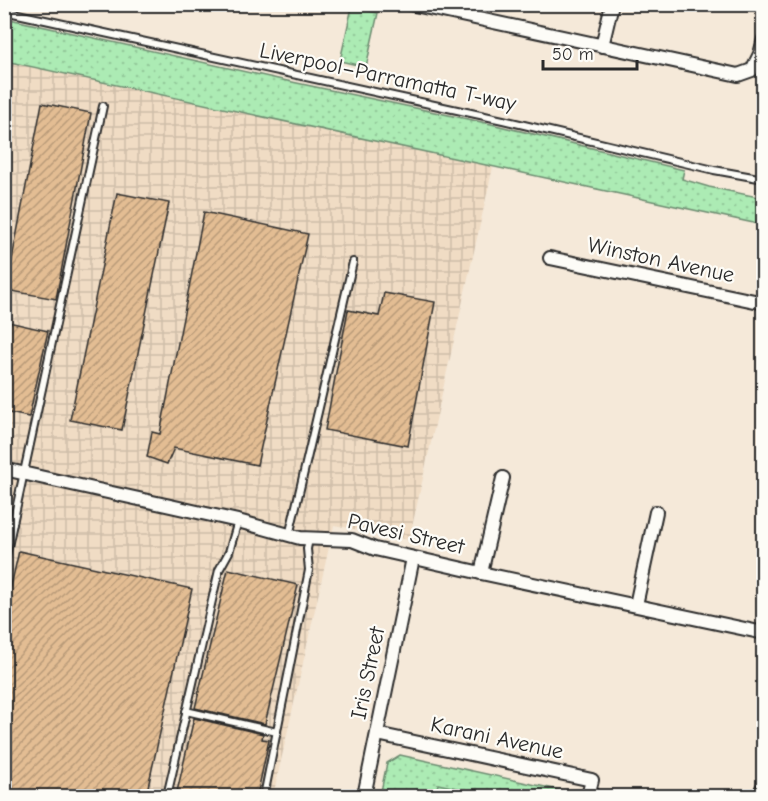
<svg xmlns="http://www.w3.org/2000/svg" width="768" height="801" font-family="'Comic Neue',sans-serif">
<style>
.industrial{fill:url(#industrial-grid)}
.green{fill:url(#green-dots);stroke:#6c8b70;stroke-width:1.5}
.pitch{fill:#acebb4;stroke:#6c8b70;stroke-width:1.5}
.building{fill:url(#building-hatch);stroke:#2b2b2b;stroke-width:1.5}
.lines{fill:none;stroke-linecap:round;stroke-linejoin:round}
.lane-casing{stroke:#2b2b2b;stroke-width:10}
.street-casing{stroke:#2b2b2b;stroke-width:16}
.secondary-casing{stroke:#2b2b2b;stroke-width:21}
.lane{stroke:#fdfcf7;stroke-width:6}
.street{stroke:#fdfcf7;stroke-width:12}
.secondary{stroke:#fdfcf7;stroke-width:16}
.labels{text-anchor:middle;dominant-baseline:central;stroke-width:4.5;stroke-linejoin:round;paint-order:stroke}
.street-label{font-size:22px;fill:#2b2b2b;stroke:#fdfcf7}
</style>
<defs>
<pattern id="industrial-grid" width="8" height="8" patternUnits="userSpaceOnUse" patternTransform="scale(1.5)"><rect width="8" height="8" fill="#f0dcc4"/><path d="M0 4h8M4 0v8" fill="none" stroke="#cebda9"/></pattern>
<pattern id="green-dots" width="8" height="8" patternUnits="userSpaceOnUse" patternTransform="scale(1.5)"><rect width="8" height="8" fill="#acebb4"/><path d="M2 2h.1M6 6h.1" fill="none" stroke="#94ca9b" stroke-width="1.8" stroke-linecap="round"/></pattern>
<pattern id="building-hatch" width="6" height="6" patternUnits="userSpaceOnUse" patternTransform="scale(1.5)"><rect width="6" height="6" fill="#e3bd93"/><path d="M-1 1l2-2M0 6l6-6M5 7l2-2" fill="none" stroke="#b89a78"/></pattern>
</defs>
<rect width="100%" height="100%" fill="#f5e9d9"/>
<filter id="ink" filterUnits="userSpaceOnUse"><feTurbulence type="fractalNoise" baseFrequency=".0167" numOctaves="2"/><feDisplacementMap in="SourceGraphic" scale="12" xChannelSelector="R" yChannelSelector="G"/><feConvolveMatrix kernelMatrix="1 2 1 2 8 2 1 2 1" color-interpolation-filters="sRGB"/></filter>
<g filter="url(#ink)">
<!-- industrial -->
<path class="industrial" d="M5,51L495,158L409,540L334,525L273,796H5Z"/>
<!-- green -->
<g class="green">
<path d="M352,7L378,13L366,67L340,61Z"/>
<path d="M5,18L278,79L491,124L684,170L682,179L709,187L763,198V225L5,61Z"/>
<path d="M400,755L563,791L566,796H380L387,763Z"/>
</g>
<!-- pitch -->
<path class="pitch" d="M438,784L494,796H435Z"/>
<!-- building -->
<g class="building">
<path d="M42,103L91,113L56,299L6,290Z"/>
<path d="M117,193L169,203L122,430L70,420Z"/>
<path d="M204,212L308,234L257,465L174,448L167,464L147,457L152,432L160,434Z"/>
<path d="M384,293L435,302L408,446L325,430L348,310L379,316Z"/>
<path d="M4,321L48,331L29,417L4,412Z"/>
<path d="M19,551L192,589L146,796H4V616Z"/>
<path d="M228,569L298,585L265,724L195,708Z"/>
<path d="M194,718L263,734L262,739L269,740L257,796H176Z"/>
</g>
<g class="lines">
<defs>
<g id="lane">
<path d="M4,11L503,120L714,170L764,179"/>
<path d="M289,536L353,262"/>
<path d="M4,565L103,106"/>
<path d="M186,711L277,732"/>
<path d="M167,796L219,570L229,552L238,521"/>
<path d="M264,796L309,570L307,549L309,539"/>
</g>
<g id="street">
<path d="M410,4L738,75L752,70L760,54L764,39"/>
<path d="M602,46L612,4"/>
<path d="M550,258L764,303"/>
<path d="M4,469L238,521L300,538L352,540L375,549L481,573L764,633"/>
<path d="M481,573L503,478"/>
<path d="M636,605L656,512"/>
<path d="M377,734L592,780L588,796"/>
<path d="M364,796L413,558"/>
</g>
<path id="secondary" d="M762,796L764,790"/>
</defs>
<!-- lane casing -->
<use href="#lane" class="lane-casing"/>
<!-- street casing -->
<use href="#street" class="street-casing"/>
<!-- secondary casing -->
<use href="#secondary" class="secondary-casing"/>
<!-- lane -->
<use href="#lane" class="lane"/>
<!-- street -->
<use href="#street" class="street"/>
<!-- secondary -->
<use href="#secondary" class="secondary"/>
</g>
</g>
<g class="labels">
<!-- street labels -->
<g class="street-label">
<text transform="translate(388 77) rotate(12)">Liverpool–Parramatta T-way</text>
<text transform="translate(661 260) rotate(12)">Winston Avenue</text>
<text transform="translate(406 534) rotate(13)">Pavesi Street</text>
<text transform="translate(368 673) rotate(-78)">Iris Street</text>
<text transform="translate(497 738) rotate(12)">Karani Avenue</text>
</g>
</g>
<!-- margin -->
<rect width="768" height="801" fill="none" stroke="#fdfcf7" stroke-width="24"/>
<rect x="12" y="12" width="744" height="777" fill="none" stroke="#2b2b2b" stroke-width="2" filter="url(#ink)"/>
<!-- scale -->
<path d="M543 60v9h94v-9" fill="none" stroke="#2b2b2b" stroke-width="3"/>
<text x="552" y="60" font-size="18" fill="#2b2b2b" stroke="#fdfcf7" stroke-width="4.5" paint-order="stroke">50 m</text>
</svg>
